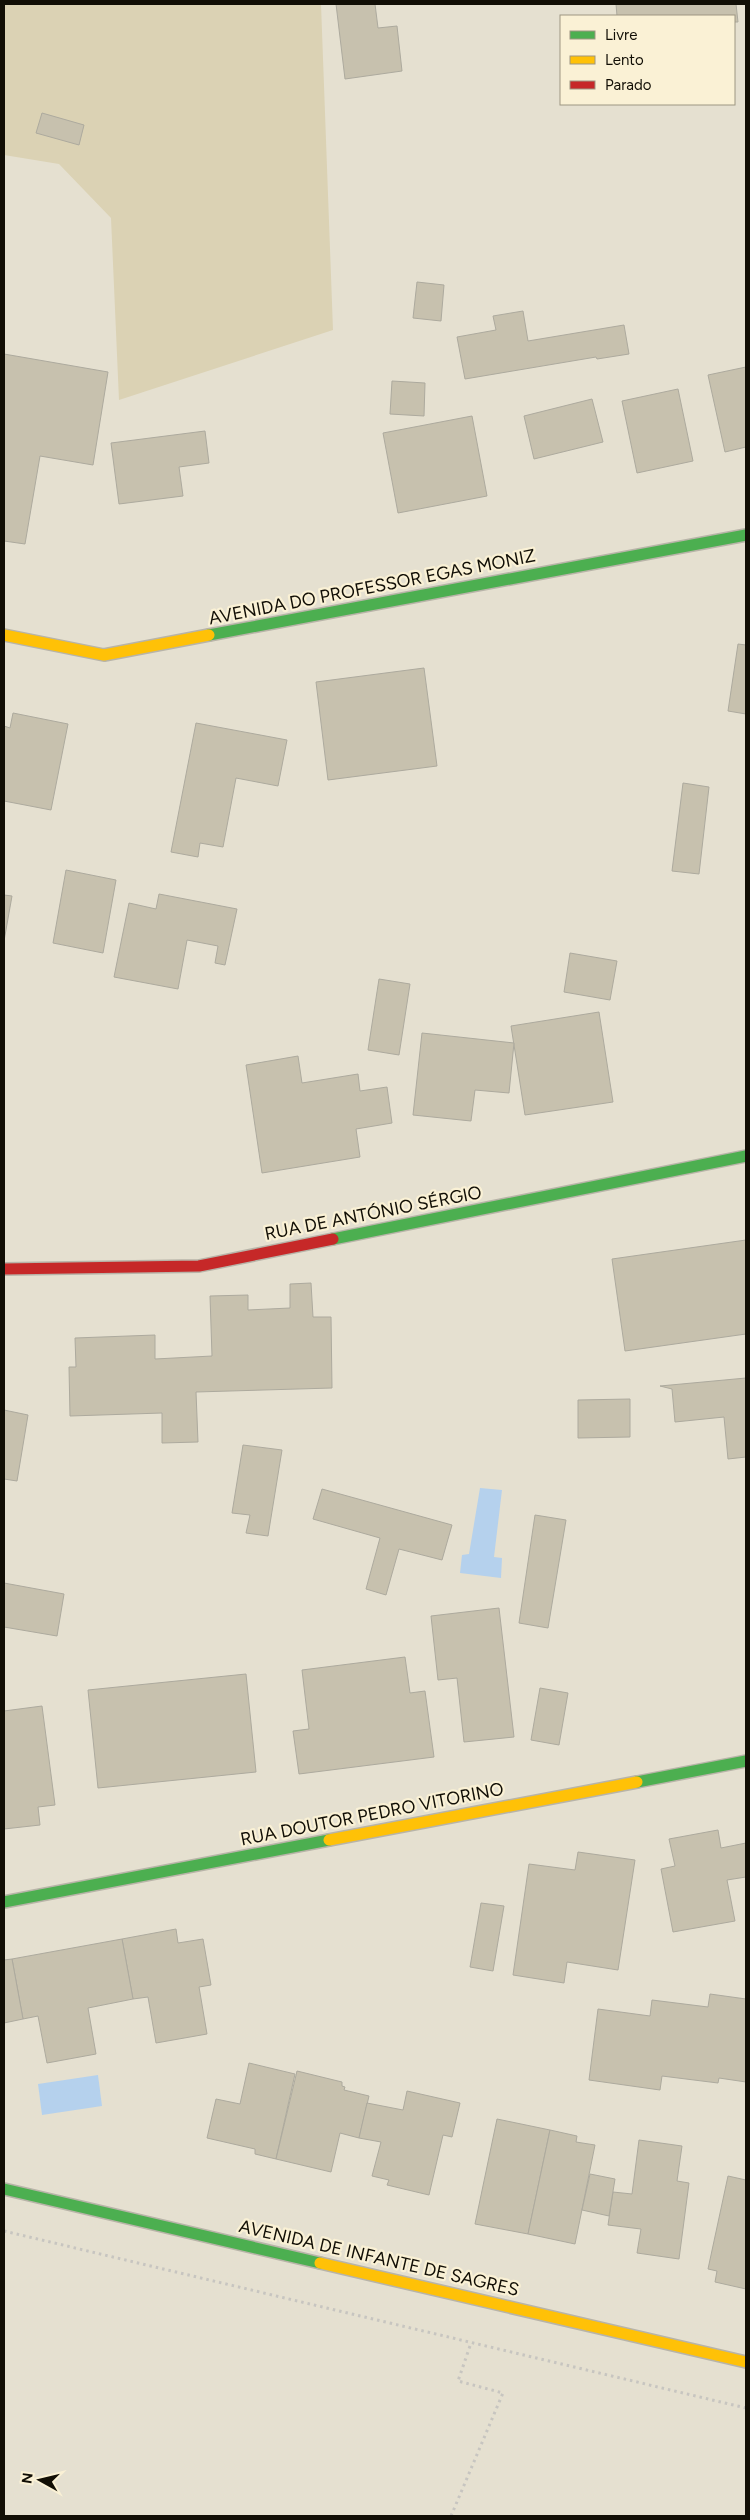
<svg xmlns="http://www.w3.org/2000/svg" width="750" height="2520" font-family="Figtree,sans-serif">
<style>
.green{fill:#dbd2b4}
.water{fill:#b5d1ed}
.building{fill:#c7c1ae;stroke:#adaa9e}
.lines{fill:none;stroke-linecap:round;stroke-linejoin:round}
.fast-casing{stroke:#b8b4a8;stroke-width:14}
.slow-casing{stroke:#b8b4a8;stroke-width:14}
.jam-casing{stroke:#b8b4a8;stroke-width:14}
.path{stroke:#c7c5c0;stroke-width:3;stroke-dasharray:2.5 4;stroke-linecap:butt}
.fast{stroke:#4caf50;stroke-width:11}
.slow{stroke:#ffc107;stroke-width:11}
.jam{stroke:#c62828;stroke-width:11}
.labels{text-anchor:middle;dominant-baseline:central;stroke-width:4.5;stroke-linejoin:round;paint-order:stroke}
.street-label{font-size:18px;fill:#110e05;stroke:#faf1d5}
</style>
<rect width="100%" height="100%" fill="#e5e0d0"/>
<!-- green -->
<path class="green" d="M4,4H321L333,330L119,400L111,218L59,164L4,155Z"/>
<!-- water -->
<g class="water">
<path d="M480,1488L502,1490L494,1557L502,1558L501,1578L460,1573L462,1555L469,1554Z"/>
<path d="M98,2075L102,2106L42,2115L38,2084Z"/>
</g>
<!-- building -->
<g class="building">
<path d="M336,4H375L378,28L397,26L402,71L345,79Z"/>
<path d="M616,4H736L738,22H734V16H617Z"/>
<path d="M42,113L84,125L79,145L36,133Z"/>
<path d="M417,282L444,285L441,321L413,318Z"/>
<path d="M523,311L528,341L624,325L629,354L597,359L596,357L465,379L457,337L496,330L493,316Z"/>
<path d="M4,354L108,372L93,465L40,456L25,544L4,541Z"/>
<path d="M746,367V447L725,452L708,375Z"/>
<path d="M392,381L425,383L424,416L390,414Z"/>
<path d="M678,389L693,461L637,473L622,401Z"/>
<path d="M592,399L603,442L534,459L524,416Z"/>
<path d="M472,416L487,496L398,513L383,433Z"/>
<path d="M205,431L209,463L179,467L183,496L119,504L111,443Z"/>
<path d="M738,644L746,645V714L728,711Z"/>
<path d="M424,668L437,766L328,780L316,682Z"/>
<path d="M13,713L68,724L51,810L4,801V726L10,728Z"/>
<path d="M196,723L287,740L278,786L236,778L223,847L200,843L198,857L171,852Z"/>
<path d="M683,783L709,787L699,874L672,871Z"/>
<path d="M66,870L116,880L103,953L53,943Z"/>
<path d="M159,894L237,909L225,965L215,963L218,946L187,940L178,989L114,977L129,903L156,909Z"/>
<path d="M4,895L12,896L4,941Z"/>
<path d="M570,953L617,961L610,1000L564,992Z"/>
<path d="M379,979L410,984L399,1055L368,1050Z"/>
<path d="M599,1012L613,1102L525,1115L511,1026Z"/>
<path d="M422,1033L514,1043L509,1093L475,1090L471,1121L413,1115Z"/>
<path d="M298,1056L302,1083L358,1074L360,1091L387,1087L392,1123L356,1129L360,1157L262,1173L246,1065Z"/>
<path d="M746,1240V1334L625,1351L612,1259Z"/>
<path d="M311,1283L313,1317H331L332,1388L196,1392L198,1442L162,1443V1413L70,1416L69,1367H76L75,1338L155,1335V1359L212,1356L210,1296L248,1295V1310L290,1308V1284Z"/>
<path d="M746,1378V1457L728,1459L724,1417L675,1422L672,1389L660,1386Z"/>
<path d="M630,1399V1437L578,1438V1400Z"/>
<path d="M4,1410L28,1415L17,1481L4,1479Z"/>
<path d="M243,1445L282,1450L268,1536L246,1533L250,1515L232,1513Z"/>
<path d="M322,1489L452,1525L442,1560L399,1549L386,1595L366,1589L380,1538L313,1519Z"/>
<path d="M535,1515L566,1520L548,1628L519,1623Z"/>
<path d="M4,1583L64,1594L57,1636L4,1627Z"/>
<path d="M499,1608L514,1737L464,1742L457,1678L438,1680L431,1616Z"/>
<path d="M405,1657L410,1693L425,1691L434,1757L299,1774L293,1731L309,1729L302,1670Z"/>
<path d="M246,1674L256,1772L98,1788L88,1690Z"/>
<path d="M540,1688L568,1693L559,1745L531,1740Z"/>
<path d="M42,1706L55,1805L38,1807L40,1825L4,1829V1711Z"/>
<path d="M718,1830L721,1848L746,1843V1877L727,1880L735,1921L673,1932L661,1869L675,1866L669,1839Z"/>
<path d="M578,1852L635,1860L618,1970L567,1962L564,1983L513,1975L529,1864L575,1870Z"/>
<path d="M481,1903L504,1906L493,1971L470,1967Z"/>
<path d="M176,1929L178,1943L203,1939L211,1985L199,1987L207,2034L156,2043L148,1997L133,1999L122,1939Z"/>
<path d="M122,1939L133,1999L88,2008L96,2054L47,2063L38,2016L23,2019L12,1959Z"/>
<path d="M12,1959L23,2019L4,2023V1960Z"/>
<path d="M710,1994L746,1999V2082L719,2078L718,2083L662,2076L660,2090L589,2080L598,2009L650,2016L652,2000L708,2007Z"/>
<path d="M249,2063L295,2074L276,2159L255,2154V2149L207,2138L216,2099L240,2104Z"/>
<path d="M297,2071L342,2082V2086L345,2087L344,2090L369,2096L359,2138L340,2133L331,2172L276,2159Z"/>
<path d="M407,2091L460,2103L452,2137L443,2135L429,2195L387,2185L389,2180L372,2176L381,2142L359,2138L367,2103L403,2110Z"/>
<path d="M497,2119L550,2130L528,2234L475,2224Z"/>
<path d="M550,2130L577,2136L576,2142L595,2145L575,2244L528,2234Z"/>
<path d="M639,2140L682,2146L677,2181L689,2183L679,2259L637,2253L641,2229L608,2225L613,2192L632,2194Z"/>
<path d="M590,2174L615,2179L609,2216L582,2210Z"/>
<path d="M728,2176L746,2180V2289L715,2282L717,2271L708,2269Z"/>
</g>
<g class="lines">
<defs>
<g id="fast">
<path d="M209,635L746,535"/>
<path d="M333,1239L746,1156"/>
<path d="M637,1782L746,1761"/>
<path d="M4,1902L329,1840"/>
<path d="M4,2189L320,2263"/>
</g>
<g id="slow">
<path d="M4,635L104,655L209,635"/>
<path d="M329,1840L637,1782"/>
<path d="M320,2263L746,2362"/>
</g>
<path id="jam" d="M4,1269L199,1266L333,1239"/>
</defs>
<!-- fast casing -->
<use href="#fast" class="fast-casing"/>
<!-- slow casing -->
<use href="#slow" class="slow-casing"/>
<!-- jam casing -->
<use href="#jam" class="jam-casing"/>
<!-- path -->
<g class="path">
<path d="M4,2231L746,2408"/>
<path d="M451,2516L503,2393L458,2381L471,2343"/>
</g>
<!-- fast -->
<use href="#fast" class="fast"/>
<!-- slow -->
<use href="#slow" class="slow"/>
<!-- jam -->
<use href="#jam" class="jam"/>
</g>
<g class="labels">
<!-- street labels -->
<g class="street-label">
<text transform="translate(372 587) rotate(-11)">AVENIDA DO PROFESSOR EGAS MONIZ</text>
<text transform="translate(373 1213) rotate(-11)">RUA DE ANTÓNIO SÉRGIO</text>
<text transform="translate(372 1814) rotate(-11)">RUA DOUTOR PEDRO VITORINO</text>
<text transform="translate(379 2258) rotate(13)">AVENIDA DE INFANTE DE SAGRES</text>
</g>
</g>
<!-- border -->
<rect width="750" height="2520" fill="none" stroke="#110e05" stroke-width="10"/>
<!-- legend -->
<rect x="560" y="15" width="175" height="90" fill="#faf1d5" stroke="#9d9682"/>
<rect x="570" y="31" width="25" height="8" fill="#4caf50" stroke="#9d9682"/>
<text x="605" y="40" font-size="15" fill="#110e05">Livre</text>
<rect x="570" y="56" width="25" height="8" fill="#ffc107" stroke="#9d9682"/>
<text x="605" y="65" font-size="15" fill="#110e05">Lento</text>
<rect x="570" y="81" width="25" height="8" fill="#c62828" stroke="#9d9682"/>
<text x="605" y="90" font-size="15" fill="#110e05">Parado</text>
<!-- north arrow -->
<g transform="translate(40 2480) rotate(278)" stroke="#faf1d5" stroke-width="4" paint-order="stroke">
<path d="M0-4L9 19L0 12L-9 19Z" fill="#110e05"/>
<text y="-8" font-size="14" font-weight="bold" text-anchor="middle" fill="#110e05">N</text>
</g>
</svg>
